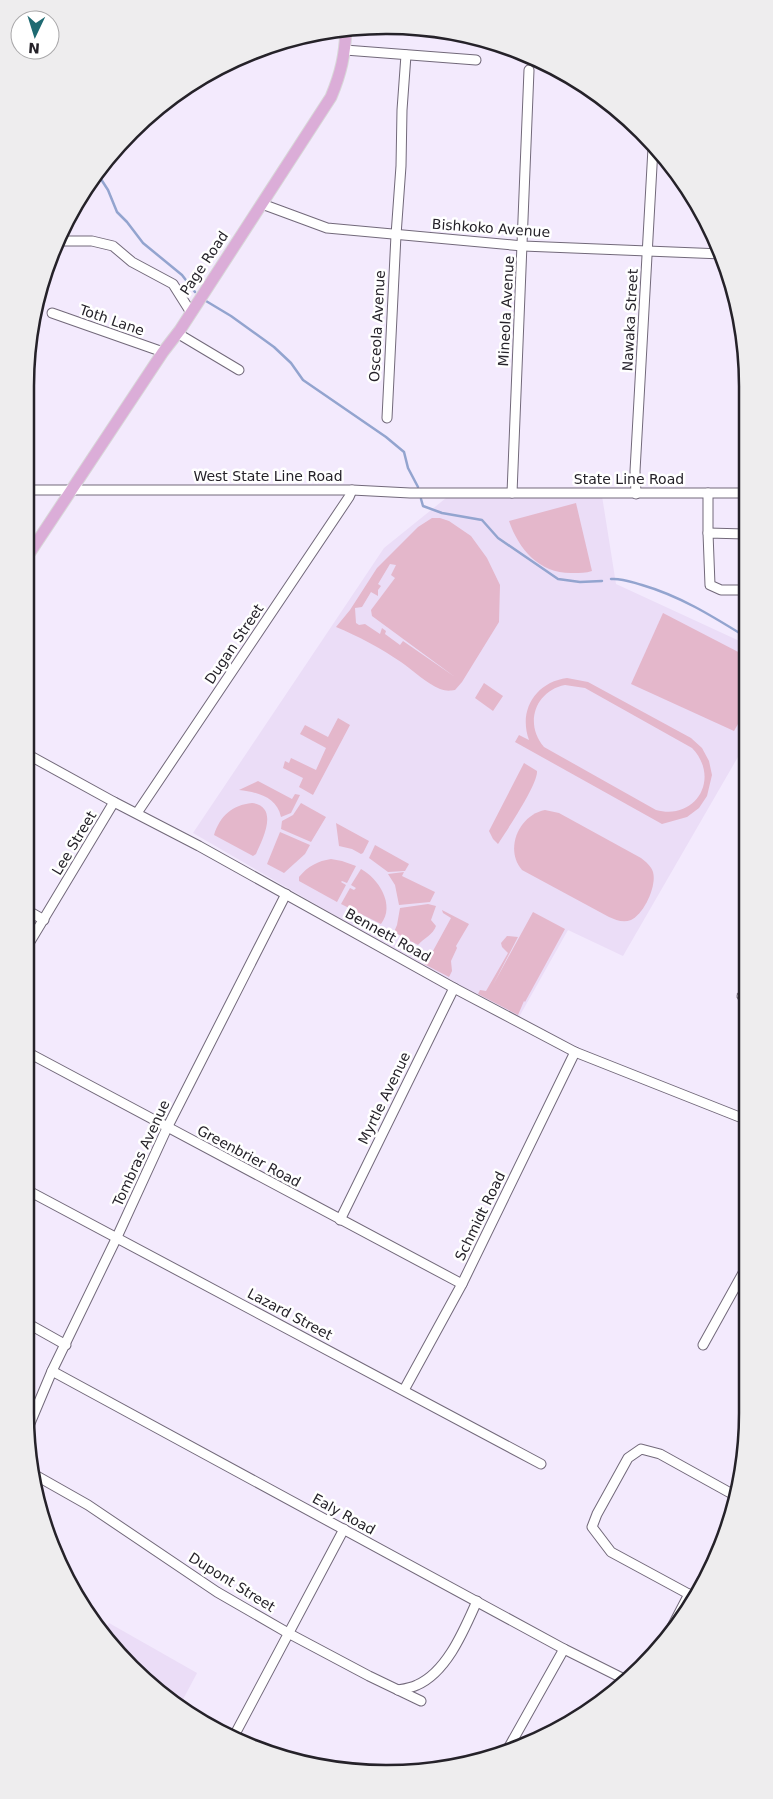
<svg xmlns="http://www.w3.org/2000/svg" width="773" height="1799" font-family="'DejaVu Sans',sans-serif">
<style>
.built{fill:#ebddf7}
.green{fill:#e4b7cb;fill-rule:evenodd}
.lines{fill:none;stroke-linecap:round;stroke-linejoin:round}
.stream{stroke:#93a4cf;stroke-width:2.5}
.minor-casing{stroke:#72697a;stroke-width:11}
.major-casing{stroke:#d8d7d8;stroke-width:13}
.minor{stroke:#fff;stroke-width:9}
.major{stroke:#dbadd8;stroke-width:11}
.labels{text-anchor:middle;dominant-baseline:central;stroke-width:5;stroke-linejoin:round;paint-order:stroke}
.street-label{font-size:14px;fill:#252229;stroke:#fff}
.rim{fill:none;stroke:#252229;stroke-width:2.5}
</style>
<rect width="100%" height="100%" fill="#f3eafd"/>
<!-- built -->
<g class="built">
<path d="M602,496L616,584L746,644V743L623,956L568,930L519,1017L424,967L193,833L384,548L446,498Z"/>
<path d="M109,1623L197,1673L180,1705L115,1651L103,1634Z"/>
</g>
<!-- green -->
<g class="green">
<path d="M576,503L592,571C586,573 580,573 573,573C540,574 519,550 509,521Z"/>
<path d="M432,518H440L449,521L471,536L487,558L500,585L499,622L462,682L455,690C449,691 446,691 440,689C426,683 414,671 401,662C382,649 358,636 336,627L350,610L377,568L418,527ZM390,564L396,565L391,575L395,578L371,610L372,616L455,677L403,641L400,645L385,634L386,631L382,628L380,634L365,624L359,625L356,623L355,608L362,607L371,592L378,596V590L381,586L378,584Z"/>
<path d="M663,613L746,656V710L734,731L631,684Z"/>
<path d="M567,678L588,682L691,738L702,748L709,761L712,775L707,796L699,808L687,817L662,824L515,742L519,735L529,740C518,710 536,682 567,678ZM565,685L585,688L692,748C721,778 696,821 656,810L544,747C524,724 535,691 565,685Z"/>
<path d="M484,683L503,696L493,711L475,698Z"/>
<path d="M338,718L350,725L313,795L299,787L303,778L283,768L285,761L289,763L291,758L316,770L326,748L300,734L305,725L328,737Z"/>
<path d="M524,763L537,771C538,784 507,830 498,844L493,839L489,831Z"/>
<path d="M258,781L292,799L295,794L300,795L291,813L281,817C277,797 257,792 239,790Z"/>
<path d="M252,803C280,807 262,840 256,854L253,856L214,835C220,816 232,805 252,803Z"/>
<path d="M301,803L326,817L311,842L281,829L282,821L293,815Z"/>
<path d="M545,810L559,813L641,858C646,862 651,866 653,872C657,886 644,914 631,920C623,923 616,920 609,917L522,870C504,849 519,815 545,810Z"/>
<path d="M336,823L369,841L363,853L361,854L352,849L339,846Z"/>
<path d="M280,832L310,845L305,854L284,873L267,864Z"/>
<path d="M375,845L409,864L405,871L388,872L369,858Z"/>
<path d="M331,859L342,861L356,866L347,883L342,881L341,882L346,885L337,902L299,881V877C308,866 318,861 331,859Z"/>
<path d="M361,869C378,878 396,905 381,924L341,904L350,888L354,890L356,888L351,885Z"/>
<path d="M404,872L402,876L435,892L430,902L399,905L395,885L388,874Z"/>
<path d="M428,904L436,906L431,920L436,926C433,935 424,938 418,945L394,932L397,925L400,908Z"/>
<path d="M442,910L469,924L456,946L457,948L451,961L452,971L449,977L424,964V959L428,960L451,918L443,913Z"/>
<path d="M533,912L565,929L525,1002L524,1001L518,1015L478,994L480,990L486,991L508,953L502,947L501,943L507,936L518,937L493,985Z"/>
</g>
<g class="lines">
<!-- stream -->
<g class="stream">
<path d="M97,173L108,190L117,212L127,222L143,243L182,275L195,292"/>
<path d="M206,301L231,316L274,347L291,363L303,380L386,437L404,452L408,468L418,487"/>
<path d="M421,499L423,506L442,513L482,520L498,538L558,579L580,582L602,581"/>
<path d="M611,579C622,578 631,582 642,585C680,596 712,616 746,637"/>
</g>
<defs>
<g id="minor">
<path d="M345,50L476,60"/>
<path d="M262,204L327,228L523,246L722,254"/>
<path d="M58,241H92L113,246L132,262L173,284L190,311"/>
<path d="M52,313L163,352"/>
<path d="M177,333L239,370"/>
<path d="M387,418L396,235L401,166L402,110L406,55"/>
<path d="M25,490H352L410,493H745"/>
<path d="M512,493L529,70"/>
<path d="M708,493V533"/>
<path d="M636,494L635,471L653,148"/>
<path d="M745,534L708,533L710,585L721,590H746"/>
<path d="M25,753L114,802L199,846L454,988L575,1052L747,1120"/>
<path d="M137,813L349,497L352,490"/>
<path d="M25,909L44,920"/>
<path d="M25,950L114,802"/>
<path d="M742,996L747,999"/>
<path d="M25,1051L462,1284"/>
<path d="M25,1189L541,1464"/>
<path d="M340,1220L454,988"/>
<path d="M25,1322L66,1345"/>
<path d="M703,1345L748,1264"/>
<path d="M52,1371L564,1649L624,1679"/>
<path d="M404,1390L462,1284L575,1052"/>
<path d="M28,1428L52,1371L117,1237L167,1128L286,894"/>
<path d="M35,1475L88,1505L217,1592L288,1633L369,1676L421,1701"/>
<path d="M696,1598L611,1552L592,1527L597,1514L628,1458L641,1449L660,1454L734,1495"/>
<path d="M662,1646L689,1594"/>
<path d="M398,1690C404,1689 411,1688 417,1685C447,1672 464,1630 477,1601"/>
<path d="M234,1736L344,1529"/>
<path d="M505,1754L564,1649"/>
</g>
<path id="major" d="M25,560L163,352L180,330L331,97C341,73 345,55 346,29"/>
</defs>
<!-- minor casing -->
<use href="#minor" class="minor-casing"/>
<!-- major casing -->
<use href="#major" class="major-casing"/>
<!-- minor -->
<use href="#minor" class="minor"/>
<!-- major -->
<use href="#major" class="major"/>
</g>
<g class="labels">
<!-- street labels -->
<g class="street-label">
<text transform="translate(491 228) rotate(4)">Bishkoko Avenue</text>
<text transform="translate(204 263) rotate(-56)">Page Road</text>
<text transform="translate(506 311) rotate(-87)">Mineola Avenue</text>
<text transform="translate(112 320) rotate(19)">Toth Lane</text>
<text transform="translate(630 320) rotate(-87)">Nawaka Street</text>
<text transform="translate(377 326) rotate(-87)">Osceola Avenue</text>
<text x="268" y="476">West State Line Road</text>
<text x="629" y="479">State Line Road</text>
<text transform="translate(234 644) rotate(-56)">Dugan Street</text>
<text transform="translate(74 843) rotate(-59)">Lee Street</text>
<text transform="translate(388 935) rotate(29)">Bennett Road</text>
<text transform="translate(384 1098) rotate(-64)">Myrtle Avenue</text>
<text transform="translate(141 1153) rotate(-65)">Tombras Avenue</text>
<text transform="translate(249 1156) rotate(28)">Greenbrier Road</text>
<text transform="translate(480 1216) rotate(-64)">Schmidt Road</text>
<text transform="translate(290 1314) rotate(28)">Lazard Street</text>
<text transform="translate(344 1514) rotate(29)">Ealy Road</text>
<text transform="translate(232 1582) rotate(32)">Dupont Street</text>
</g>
</g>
<!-- crop -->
<path d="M0 0H773V1799H0ZM386 34H387A352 352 0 0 1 739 386V1413A352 352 0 0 1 387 1765H386A352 352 0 0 1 34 1413V386A352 352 0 0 1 386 34Z" fill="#eeedee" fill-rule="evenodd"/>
<path class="rim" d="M386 34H387A352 352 0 0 1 739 386V1413A352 352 0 0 1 387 1765H386A352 352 0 0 1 34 1413V386A352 352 0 0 1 386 34Z"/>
<!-- north arrow -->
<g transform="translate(35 35) rotate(184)"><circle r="24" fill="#ffffff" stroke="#a8a7a9"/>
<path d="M0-4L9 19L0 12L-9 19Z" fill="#1e6a72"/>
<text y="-8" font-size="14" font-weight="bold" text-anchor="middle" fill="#252229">N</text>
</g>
</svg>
